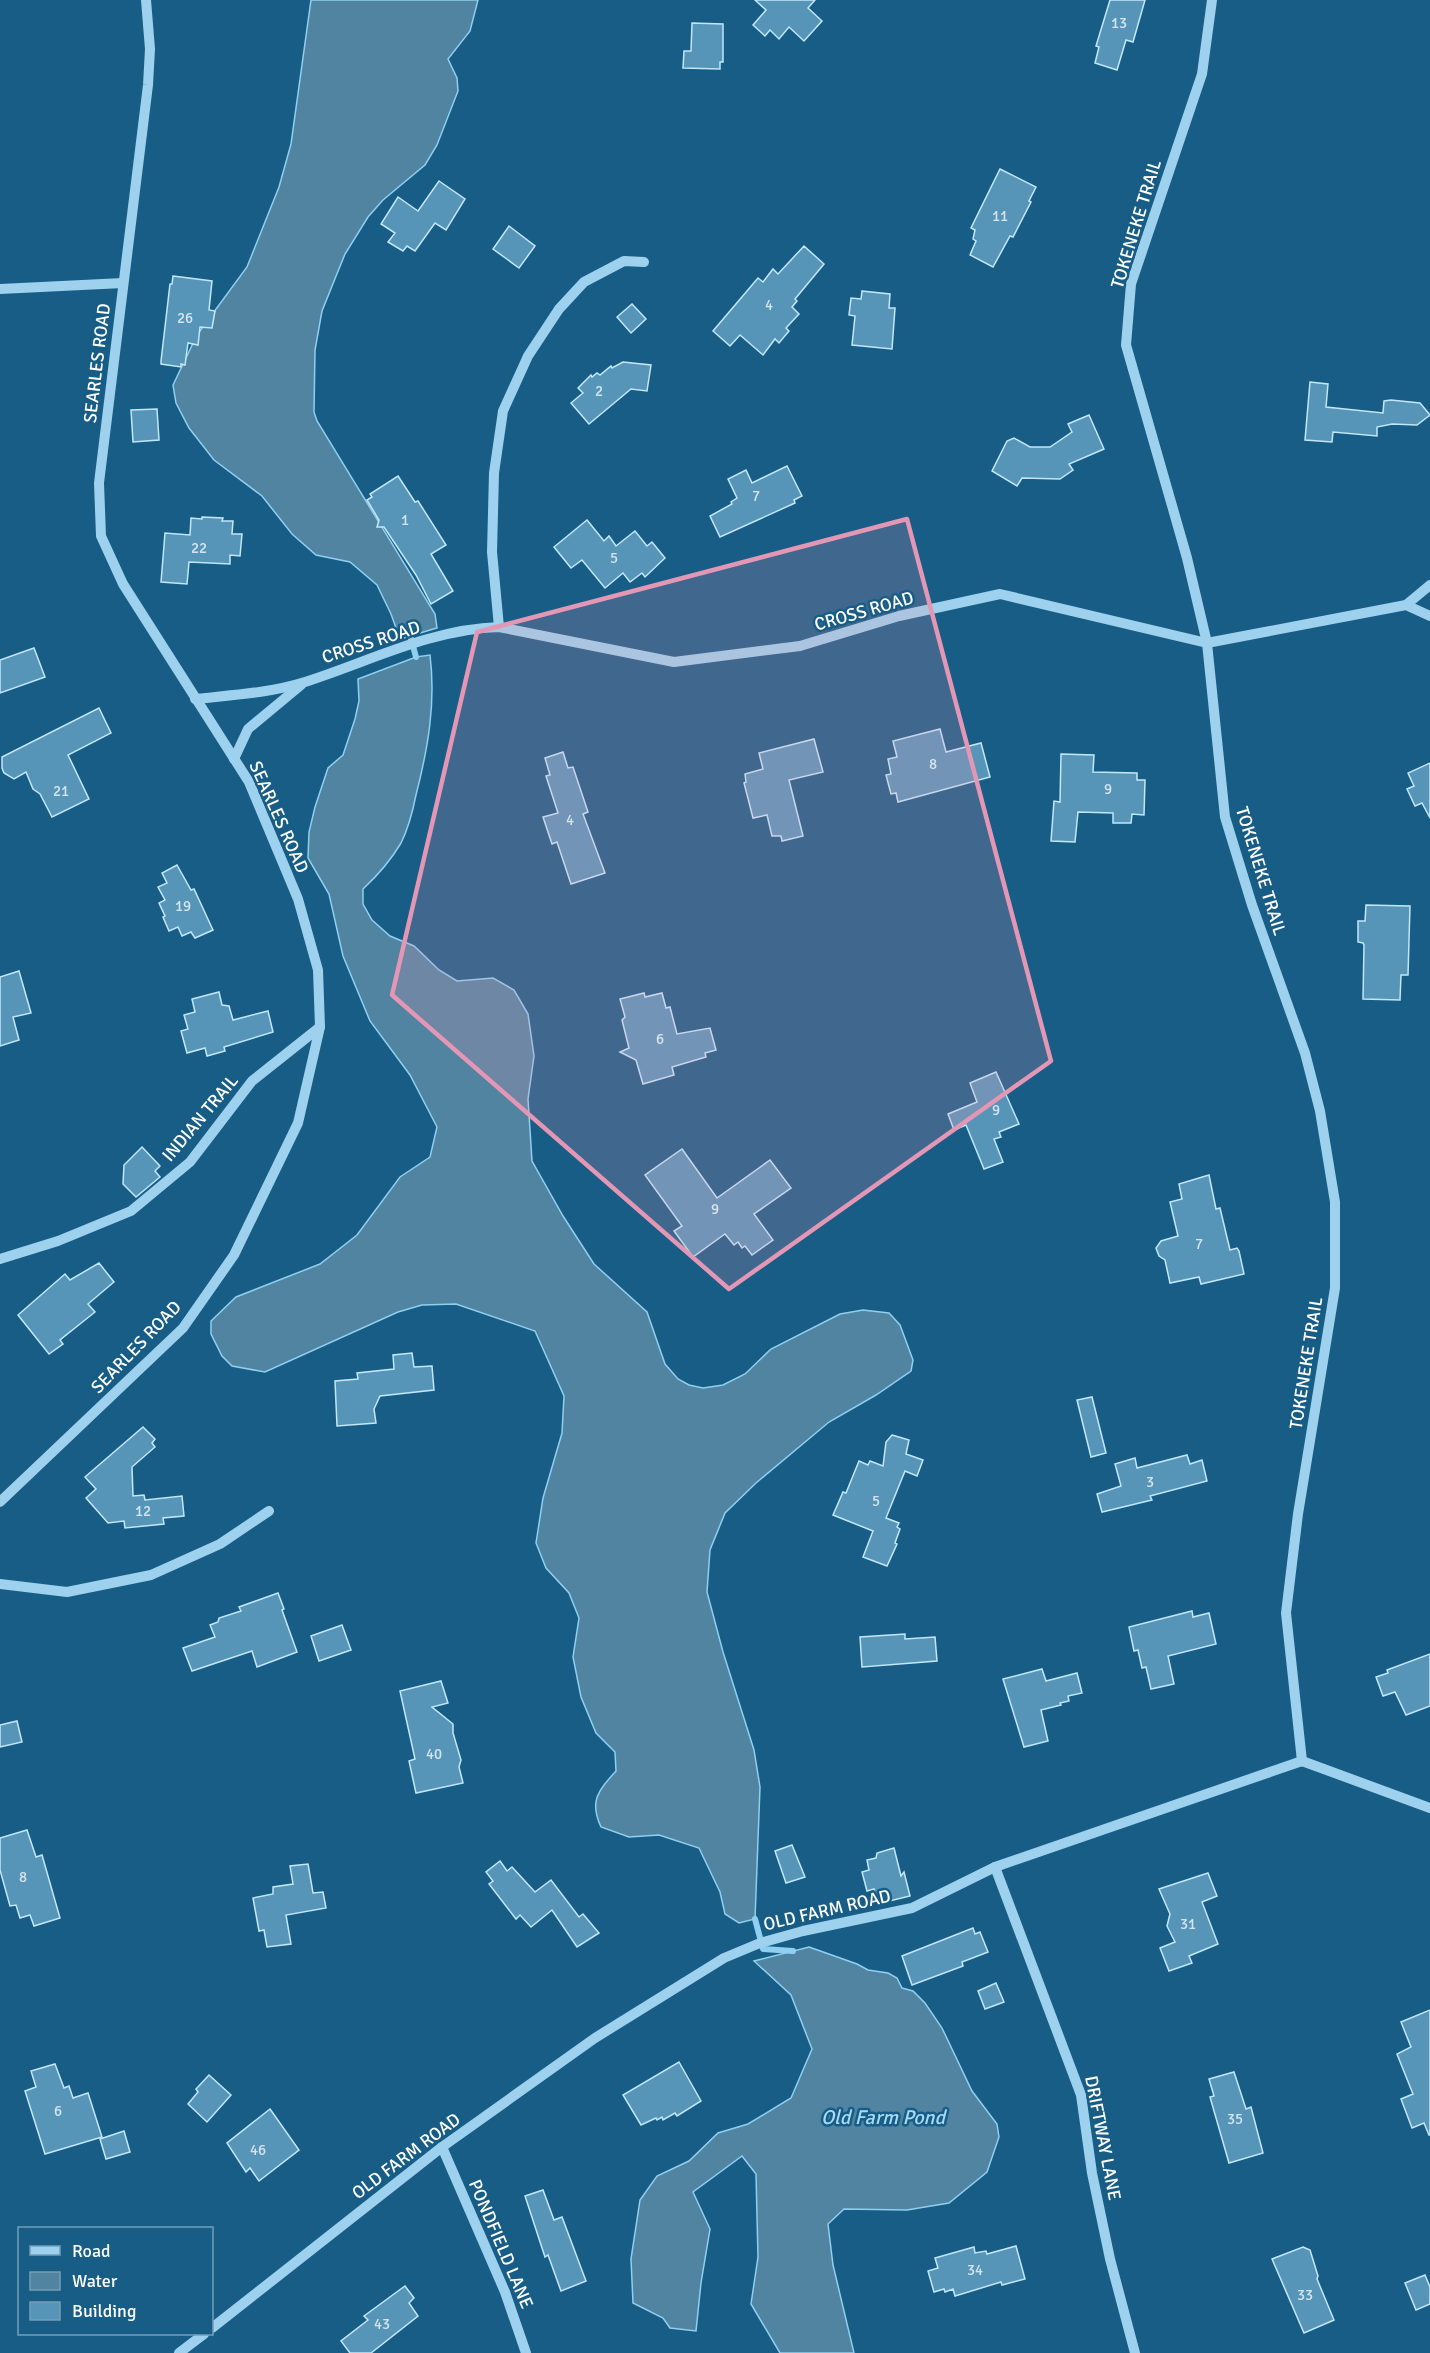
<svg xmlns="http://www.w3.org/2000/svg" width="1430" height="2353" font-family="Signika,sans-serif">
<style>
.water{fill:#5184a1;stroke:#8fcff0;stroke-width:1.5}
.lines{fill:none;stroke-linecap:round;stroke-linejoin:round}
.stream{stroke:#8fcff0;stroke-width:6}
.building{fill:#5695b8;stroke:#c2e6fa;stroke-width:1.5}
.minor{stroke:#9dd1ed;stroke-width:10}
.marked{fill:#e497b5;fill-opacity:0.2;stroke:#e497b5;stroke-width:4.5;stroke-linejoin:round}
.labels{text-anchor:middle;dominant-baseline:central;stroke-width:5;stroke-linejoin:round;paint-order:stroke}
.number-label{font-size:15px;fill:#d5e4ed}
.street-label{font-size:18px;fill:#fff;stroke:#175d86}
.water-label{font-size:20px;font-style:italic;fill:#a8daf5;stroke:#175d86}
</style>
<rect width="100%" height="100%" fill="#175d86"/>
<!-- water -->
<g class="water">
<path d="M311,0H478L470,31L448,59L457,78L458,91L437,145L425,165L383,200L368,217L345,254L322,311L315,350L314,412L317,421L435,614L437,628L400,639L391,614L377,585L350,562L316,555L292,534L262,496L214,460L189,428L176,403L173,385L197,335L247,267L279,187L291,144Z"/>
<path d="M430,655C436,703 428,748 416,795C413,810 408,829 401,843C391,860 378,875 363,889V904L372,920L390,936L414,946L439,970L457,981L493,978L514,990L528,1014L534,1056L528,1099L532,1161L563,1216L594,1264L647,1312L665,1364L678,1379L689,1385L703,1388L723,1385L745,1374L771,1349L840,1314L863,1310L889,1313L900,1325L913,1360L911,1371L876,1395L829,1422L756,1483L725,1513L710,1550L707,1592L723,1652L754,1750L760,1787L755,1919L739,1923L725,1914L720,1892L699,1848L659,1835L629,1837L601,1827C589,1801 598,1791 616,1771L615,1752L596,1733L581,1697L573,1657L579,1618L569,1593L546,1568L536,1543L543,1498L562,1433L564,1396L535,1331L456,1304L422,1305L398,1312L265,1372L232,1366L222,1356L211,1334V1321L236,1297L320,1264L357,1235L400,1177L430,1157L437,1127L410,1075L370,1021L343,956L329,894L308,858L309,832L315,807L328,768L343,755L355,719L359,701L358,679L416,657Z"/>
<path d="M809,1947L857,1964L868,1970L888,1973L897,1978L902,1988L913,1991L925,2003L942,2028L972,2091L997,2124L999,2137L987,2172L949,2203L907,2210L844,2209L828,2224L833,2265L854,2353H780L751,2304L758,2257L756,2174L742,2156L693,2192L710,2229L701,2283L696,2331L670,2328L663,2318L633,2303L631,2259L640,2200L657,2176L689,2161L718,2133L748,2124L791,2098L812,2049L791,1995L754,1961Z"/>
</g>
<g class="lines">
<!-- stream -->
<g class="stream">
<path d="M410,635L416,657"/>
<path d="M755,1919L763,1949L793,1951"/>
</g>
</g>
<!-- building -->
<g class="building">
<path d="M755,0H815L808,8L822,21L804,41L789,27L779,39L770,30L765,36L753,25L766,10Z"/>
<path d="M1110,0H1145L1133,42L1126,40L1117,70L1095,63L1099,47L1096,46Z"/>
<path d="M692,23L723,24V62H720V69L683,68L684,51H691Z"/>
<path d="M1000,169L1036,187L1029,201L1031,202L1013,237L1010,236L993,267L970,255L976,241L973,239L975,230L971,228Z"/>
<path d="M439,181L465,199L446,230L435,223L415,251L407,246L403,251L388,242L395,233L381,224L398,197L418,211Z"/>
<path d="M509,226L535,246L519,268L493,249Z"/>
<path d="M804,246L824,264L795,299L797,301L792,307L799,314L786,328L789,331L779,343L775,339L763,355L740,335L730,346L713,331L758,278L763,282L773,269L778,274Z"/>
<path d="M173,276L212,281L209,310L215,311L212,328L200,327L198,345L188,343L185,365L181,364V367L161,364V361L170,284H172Z"/>
<path d="M862,291L890,294L889,308H895L892,349L852,345L855,316L849,315L851,298L861,299Z"/>
<path d="M632,304L646,319L631,333L617,317Z"/>
<path d="M623,362L651,365L647,391L631,389L589,424L571,403L583,393L578,388L591,375L592,377L597,373L600,375L611,366L612,368Z"/>
<path d="M1310,382L1328,384L1326,407L1383,413L1384,401L1391,400L1420,403L1430,415L1417,425L1392,424L1377,427V436L1333,432L1332,442L1305,440Z"/>
<path d="M157,409L159,440L133,442L131,410Z"/>
<path d="M1089,415L1104,449L1069,464L1073,470L1060,479L1022,478L1017,486L992,471L1007,441L1014,438L1030,447H1050L1072,432L1068,424Z"/>
<path d="M787,466L802,496L794,500L795,503L720,537L710,516L732,504L731,502L737,498L728,479L746,470L752,483Z"/>
<path d="M398,476L415,502L418,501L446,545L431,554L453,591L431,604L416,575L384,527H377L379,520L367,500L372,497L370,494Z"/>
<path d="M202,517L223,518L222,521H233L232,534H242L240,556L230,555V564L189,562L187,584L161,582L165,533L190,535L191,518L202,519Z"/>
<path d="M587,520L604,541L609,536L616,546L635,531L647,546L652,542L665,558L645,577L642,573L630,582L623,573L605,588L582,560L571,568L554,547Z"/>
<path d="M34,648L45,677L0,693V660Z"/>
<path d="M99,708L111,733L68,755L89,799L52,817L40,794L33,789L26,772L14,779L4,773L2,768V757Z"/>
<path d="M940,729L946,752L981,743L990,777L898,802L896,793L891,794L886,775L891,774L888,759L897,757L893,741Z"/>
<path d="M814,739L823,772L789,780L803,836L782,841L781,836H772L767,815L753,818L744,783L746,782L745,774L763,769L759,753Z"/>
<path d="M563,752L568,768L573,767L588,812L583,814L605,873L571,884L557,842L552,844L543,817L558,813L546,776L550,775L545,758Z"/>
<path d="M1061,754L1094,755L1093,772L1137,773V780H1145L1144,815L1132,814L1131,823H1113V813L1078,812L1075,842L1051,841L1054,801L1060,802Z"/>
<path d="M1430,763V818L1422,803L1415,806L1407,789L1414,786L1408,773Z"/>
<path d="M177,865L191,890L194,889L213,930L195,938L191,932L182,936L178,927L169,931L163,917L165,916L159,903L165,900L158,887L167,883L162,873Z"/>
<path d="M1366,905L1410,906L1408,975H1401L1400,1000L1363,999L1364,945L1363,943L1358,942V921H1365Z"/>
<path d="M19,971L31,1013L13,1017L19,1040L0,1046V977Z"/>
<path d="M219,992L222,1005L229,1006L233,1020L268,1011L273,1032L224,1047L225,1051L207,1056L205,1048L187,1053L181,1031L188,1029L184,1015L195,1012L192,999Z"/>
<path d="M644,993L645,997L662,993L666,1008L670,1007L677,1034L710,1028L716,1050L705,1053L706,1057L672,1067L674,1075L643,1084L636,1060L620,1052L629,1048L622,1020L625,1017L620,999Z"/>
<path d="M996,1072L1019,1124L999,1132L1001,1137L994,1139L1003,1162L984,1169L966,1125L954,1130L948,1114L977,1102L970,1083Z"/>
<path d="M142,1147L160,1166L155,1171L160,1177L136,1197L123,1184L124,1165Z"/>
<path d="M682,1149L717,1198L770,1160L791,1188L754,1214L773,1240L752,1255L745,1246L742,1248L738,1242L734,1245L725,1234L693,1257L674,1231L682,1226L645,1175Z"/>
<path d="M1209,1175L1216,1209L1220,1208L1230,1250L1237,1248L1239,1251L1244,1274L1201,1284L1199,1277L1170,1283L1165,1260L1159,1256L1156,1248L1161,1241L1178,1236L1170,1202L1182,1199L1179,1184Z"/>
<path d="M99,1263L114,1282L88,1304L95,1312L60,1340L63,1344L49,1354L18,1315L65,1274L70,1280Z"/>
<path d="M412,1353L414,1367L432,1366L434,1390L380,1396L374,1409L376,1423L337,1426L335,1381L358,1379L357,1373L394,1369L393,1355Z"/>
<path d="M1092,1397L1106,1453L1091,1457L1077,1400Z"/>
<path d="M143,1427L155,1439L152,1443L155,1447L132,1467L133,1496L144,1495L145,1500L182,1496L184,1516L163,1518L164,1524L125,1528L124,1521L108,1523L86,1498L96,1489L85,1477Z"/>
<path d="M892,1435L909,1440L906,1454L923,1460L917,1476L905,1471L886,1518L899,1523L897,1527L900,1529L895,1543L897,1544L887,1566L863,1557L873,1531L833,1515L843,1492L846,1493L859,1461L868,1465L870,1461L883,1466L886,1442Z"/>
<path d="M1187,1455L1190,1464L1202,1460L1207,1481L1150,1496L1152,1500L1102,1512L1097,1494L1121,1486L1115,1464L1135,1458L1137,1468Z"/>
<path d="M278,1593L284,1609L282,1610L297,1652L257,1667L252,1651L192,1671L183,1648L215,1637L210,1625L218,1622L219,1618L241,1611L239,1607Z"/>
<path d="M1192,1611L1193,1617L1209,1613L1216,1644L1168,1656L1174,1684L1151,1689L1146,1667L1142,1668L1138,1650L1134,1651L1129,1627Z"/>
<path d="M342,1625L351,1650L319,1661L311,1636Z"/>
<path d="M905,1634V1639L935,1637L937,1661L862,1667L860,1637Z"/>
<path d="M1430,1654V1706L1406,1715L1395,1692L1383,1696L1376,1677L1388,1673L1387,1670Z"/>
<path d="M1042,1669L1046,1681L1077,1673L1082,1693L1068,1696L1069,1701L1060,1703L1061,1705L1041,1710L1048,1741L1024,1747L1003,1679Z"/>
<path d="M441,1681L448,1703L432,1707L453,1724V1733L461,1760L459,1767L463,1783L416,1793L409,1761L415,1759L400,1691Z"/>
<path d="M17,1721L22,1742L0,1747V1725Z"/>
<path d="M27,1830L36,1857L42,1855L60,1918L34,1926L30,1915L20,1918L16,1905L10,1906L0,1870V1838Z"/>
<path d="M792,1845L805,1877L786,1883L775,1851Z"/>
<path d="M894,1848L901,1876L904,1872L910,1896L877,1904L874,1889L867,1891L862,1872L869,1870L867,1860L876,1858L877,1853Z"/>
<path d="M500,1861L507,1871L512,1867L535,1892L551,1880L579,1917L583,1914L599,1933L577,1947L552,1910L531,1927L520,1915L516,1919L489,1884L493,1881L486,1872Z"/>
<path d="M308,1864L313,1893L323,1892L326,1908L286,1915L291,1944L267,1947L264,1930L259,1931L253,1898L273,1894V1887L293,1884L290,1866Z"/>
<path d="M1208,1873L1217,1896L1202,1902L1218,1944L1189,1956L1192,1963L1169,1971L1160,1948L1175,1942L1167,1926L1170,1914L1159,1889Z"/>
<path d="M973,1928L975,1934L980,1932L988,1952L962,1962L963,1966L912,1985L902,1956Z"/>
<path d="M996,1983L1004,2002L985,2009L978,1991Z"/>
<path d="M1430,2010V2135H1429L1424,2123L1412,2128L1401,2099L1413,2094L1397,2054L1411,2047L1401,2022Z"/>
<path d="M679,2062L701,2101L677,2116L675,2113L663,2120L662,2117L657,2120L656,2118L641,2125L623,2095Z"/>
<path d="M55,2064L64,2088L69,2086L73,2098L88,2093L102,2137L45,2154L25,2091L36,2087L31,2071Z"/>
<path d="M1234,2072L1246,2109L1251,2107L1263,2153L1229,2163L1210,2097L1214,2096L1209,2079Z"/>
<path d="M209,2075L231,2095L207,2122L188,2104L198,2092L196,2089Z"/>
<path d="M270,2109L299,2150L259,2181L250,2168L246,2172L227,2143Z"/>
<path d="M124,2131L130,2152L106,2159L100,2139Z"/>
<path d="M543,2190L554,2220L562,2217L586,2281L561,2291L548,2255L545,2257L525,2196Z"/>
<path d="M1016,2246L1025,2279L1002,2285L1001,2282L955,2296L953,2289L945,2292L944,2289L934,2292L928,2271L938,2268L935,2258L974,2247L975,2253L986,2251L987,2254Z"/>
<path d="M1303,2247L1310,2250L1318,2276L1317,2279L1334,2320L1304,2333L1272,2259Z"/>
<path d="M1425,2275L1430,2287V2304L1416,2310L1405,2283Z"/>
<path d="M405,2286L414,2298L409,2303L418,2316L371,2353H350L341,2341L368,2320L364,2316Z"/>
</g>
<g class="lines">
<!-- minor -->
<g class="minor">
<path d="M1212,0L1202,74L1131,284L1126,345L1187,558L1207,643L1225,817L1252,905L1305,1053L1320,1111L1335,1202V1288L1298,1514L1286,1613L1302,1761"/>
<path d="M0,289L123,283"/>
<path d="M1406,605L1430,616"/>
<path d="M499,627L492,552L494,473L503,411L528,356L559,309L584,282L624,261L644,262"/>
<path d="M195,699C232,695 270,693 305,682C368,662 431,629 499,627L674,662L800,646L899,616L1000,594L1207,643L1406,605L1430,585"/>
<path d="M234,759L248,729L301,685"/>
<path d="M0,1259L58,1241L131,1211L190,1162L252,1081L320,1027"/>
<path d="M0,1502L183,1328L234,1255L298,1123L320,1027L318,970L298,899L249,782L123,584L101,536L99,483L148,85L150,49L146,0"/>
<path d="M0,1584L67,1592L151,1575L220,1544L269,1511"/>
<path d="M995,1867L1081,2095L1092,2173L1110,2259L1135,2353"/>
<path d="M442,2147L505,2292L526,2353"/>
<path d="M212,2328L442,2147L595,2038L724,1958L760,1943L803,1931L912,1908L995,1867L1302,1761L1430,1808"/>
<path d="M179,2353L204,2334"/>
</g>
</g>
<!-- marked area -->
<path class="marked" d="M907,519L1051,1061L729,1289L392,995L477,632Z"/>
<g class="labels">
<!-- number labels -->
<g class="number-label">
<text x="1119" y="23">13</text>
<text x="1000" y="216">11</text>
<text x="769" y="305">4</text>
<text x="185" y="318">26</text>
<text x="599" y="391">2</text>
<text x="756" y="496">7</text>
<text x="405" y="520">1</text>
<text x="199" y="548">22</text>
<text x="614" y="558">5</text>
<text x="933" y="764">8</text>
<text x="1108" y="789">9</text>
<text x="61" y="791">21</text>
<text x="570" y="820">4</text>
<text x="183" y="906">19</text>
<text x="660" y="1039">6</text>
<text x="996" y="1110">9</text>
<text x="715" y="1209">9</text>
<text x="1199" y="1244">7</text>
<text x="1150" y="1482">3</text>
<text x="876" y="1501">5</text>
<text x="143" y="1511">12</text>
<text x="434" y="1754">40</text>
<text x="23" y="1877">8</text>
<text x="1188" y="1924">31</text>
<text x="58" y="2111">6</text>
<text x="1235" y="2119">35</text>
<text x="258" y="2150">46</text>
<text x="975" y="2270">34</text>
<text x="1305" y="2295">33</text>
<text x="382" y="2324">43</text>
</g>
<!-- street labels -->
<g class="street-label">
<text transform="translate(1136 224) rotate(-73)">TOKENEKE TRAIL</text>
<text transform="translate(97 363) rotate(-83)">SEARLES ROAD</text>
<text transform="translate(864 611) rotate(-16)">CROSS ROAD</text>
<text transform="translate(371 642) rotate(-18)">CROSS ROAD</text>
<text transform="translate(279 817) rotate(66)">SEARLES ROAD</text>
<text transform="translate(1261 871) rotate(73)">TOKENEKE TRAIL</text>
<text transform="translate(200 1118) rotate(-50)">INDIAN TRAIL</text>
<text transform="translate(136 1347) rotate(-46)">SEARLES ROAD</text>
<text transform="translate(1306 1363) rotate(-81)">TOKENEKE TRAIL</text>
<text transform="translate(827 1910) rotate(-13)">OLD FARM ROAD</text>
<text transform="translate(1103 2138) rotate(79)">DRIFTWAY LANE</text>
<text transform="translate(406 2156) rotate(-37)">OLD FARM ROAD</text>
<text transform="translate(501 2244) rotate(67)">PONDFIELD LANE</text>
</g>
<!-- water labels -->
<g class="water-label">
<text x="883" y="2117">Old Farm Pond</text>
</g>
</g>
<!-- legend -->
<rect x="18" y="2227" width="195" height="108" fill="#175d86" stroke="#749eb6" stroke-width="1.5"/>
<rect x="30" y="2246" width="30" height="9" fill="#9dd1ed" stroke="#749eb6" stroke-width="1.5"/>
<text x="72" y="2257" font-size="18" fill="#ffffff">Road</text>
<rect x="30" y="2272" width="30" height="18" fill="#5184a1" stroke="#749eb6" stroke-width="1.5"/>
<text x="72" y="2287" font-size="18" fill="#ffffff">Water</text>
<rect x="30" y="2302" width="30" height="18" fill="#5695b8" stroke="#749eb6" stroke-width="1.5"/>
<text x="72" y="2317" font-size="18" fill="#ffffff">Building</text>
</svg>
